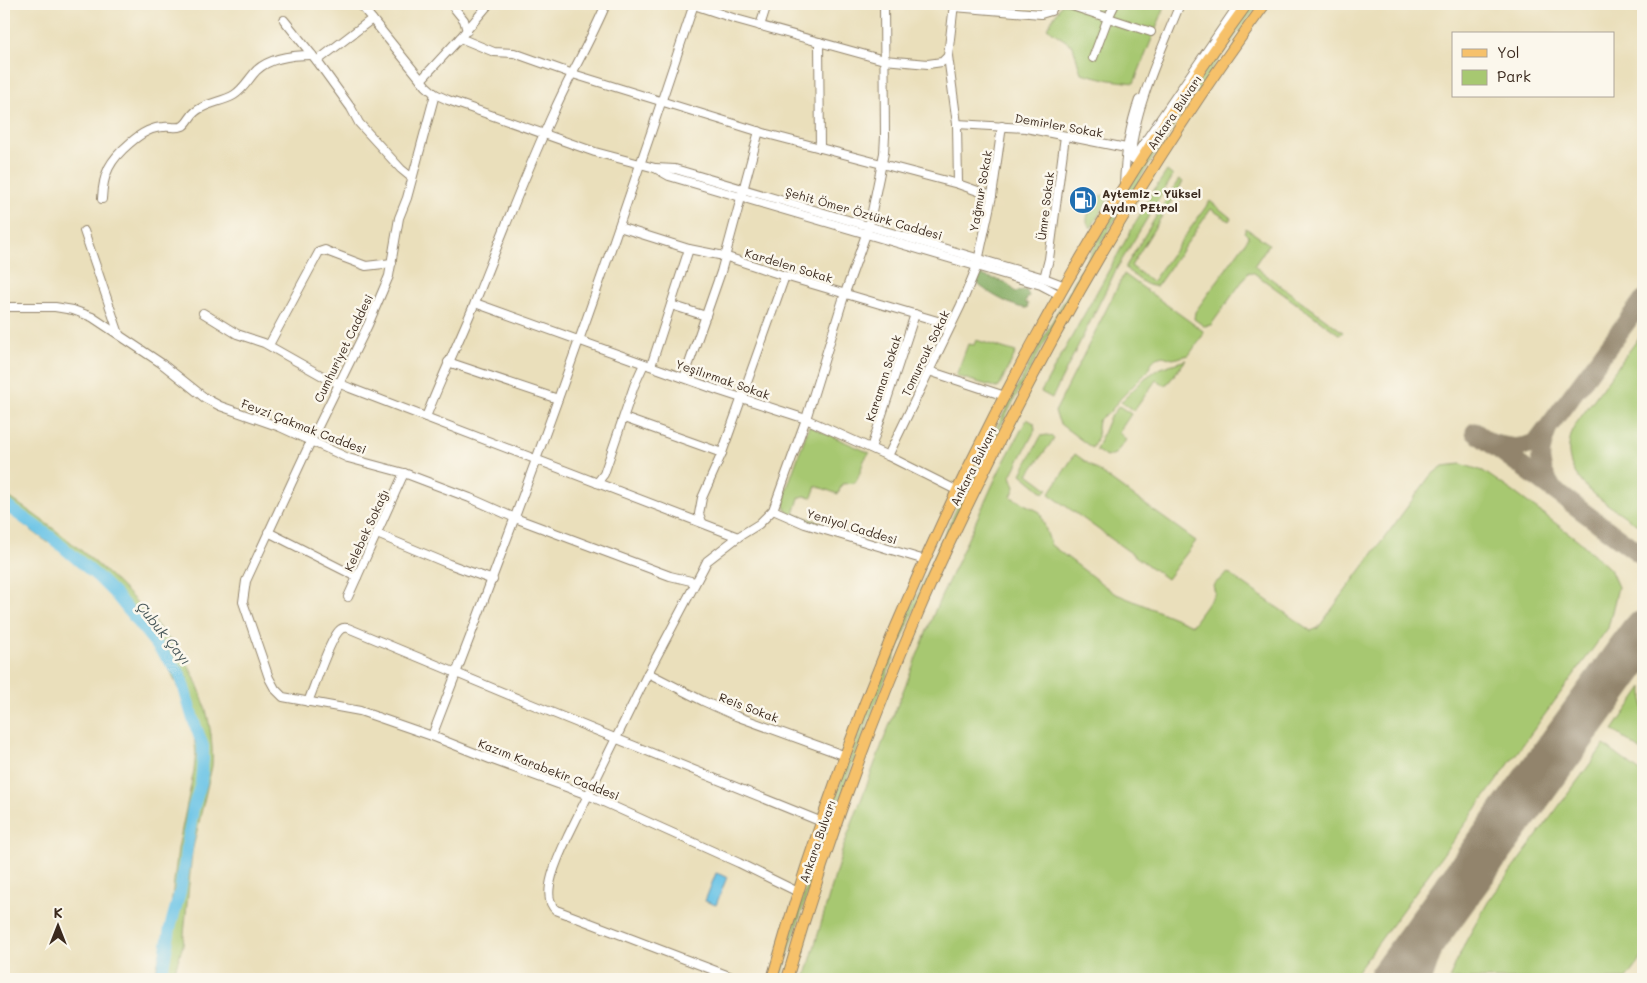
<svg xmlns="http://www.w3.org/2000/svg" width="1647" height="983" font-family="Mali,sans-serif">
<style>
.green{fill:#a7c871;stroke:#717948}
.forest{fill:#85ac63;stroke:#606b40}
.water{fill:#68c3e6;stroke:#527682}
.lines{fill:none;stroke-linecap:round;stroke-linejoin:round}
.river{stroke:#68c3e6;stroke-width:12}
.taxiway{stroke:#92846c;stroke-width:19}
.runway{stroke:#92846c;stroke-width:48}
.minor-casing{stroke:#92846c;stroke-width:10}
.major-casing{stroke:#92846c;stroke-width:12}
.minor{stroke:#fff;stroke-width:8}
.major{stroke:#f6c16b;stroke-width:10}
.labels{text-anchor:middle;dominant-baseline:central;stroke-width:5;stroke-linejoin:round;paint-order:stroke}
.street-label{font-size:12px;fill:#3b2a1e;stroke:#fbf7ec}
.poi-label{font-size:12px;font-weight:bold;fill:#3b2a1e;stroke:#fbf7ec;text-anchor:start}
.water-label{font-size:14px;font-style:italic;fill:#48585a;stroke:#fbf7ec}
</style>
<rect width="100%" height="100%" fill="#fbf7ec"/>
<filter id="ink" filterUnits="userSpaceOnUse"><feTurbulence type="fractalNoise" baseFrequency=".02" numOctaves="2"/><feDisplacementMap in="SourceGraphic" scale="10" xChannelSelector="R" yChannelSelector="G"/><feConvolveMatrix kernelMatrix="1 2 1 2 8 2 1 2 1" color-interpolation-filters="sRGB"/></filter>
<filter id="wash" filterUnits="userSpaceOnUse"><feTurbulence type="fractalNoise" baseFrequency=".0096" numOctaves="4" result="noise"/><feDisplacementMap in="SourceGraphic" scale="20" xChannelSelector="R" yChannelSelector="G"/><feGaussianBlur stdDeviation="1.12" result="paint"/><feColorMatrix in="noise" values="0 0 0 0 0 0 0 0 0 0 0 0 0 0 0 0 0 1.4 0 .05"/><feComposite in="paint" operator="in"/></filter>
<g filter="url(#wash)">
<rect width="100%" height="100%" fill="#eadfbb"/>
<!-- green -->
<g class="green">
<path d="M1062,4H1166L1134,83L1110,80L1081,73L1073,46L1047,28Z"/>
<path d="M1254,4H1259C1179,111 1109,225 1045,342C933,547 847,755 781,979H778C808,876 842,773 883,673C919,585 960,500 1003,415C1076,271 1158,133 1254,4Z"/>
<path d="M1167,171L1173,176L1117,268L1052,398L1041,392L1152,193Z"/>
<path d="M1179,179L1183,182L1131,266L1152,282L1210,201L1231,218L1229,221L1211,209L1157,286C1146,288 1134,275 1126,269V266Z"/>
<path d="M1102,195L1109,198L1091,228L1087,223C1086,213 1094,199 1102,195Z"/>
<path d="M1246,228L1269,244L1254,266L1343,332L1340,335L1254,273L1249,272L1211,325L1204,326L1194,319L1195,312L1249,237L1244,232Z"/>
<path d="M1124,274L1203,331V335L1189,355L1173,359L1163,356L1156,358L1151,363L1148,371L1120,399L1110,412L1103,416L1098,421L1097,428L1098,436L1092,448L1060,424L1055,412Z"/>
<path d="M1643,332V526L1636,524C1602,499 1551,476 1575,425Z"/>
<path d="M976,340L1016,352L998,388L956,376L968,344L974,345Z"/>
<path d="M1186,360L1168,383L1164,385L1156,380L1134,411L1121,402L1145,378L1160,368Z"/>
<path d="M1119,406L1131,414L1119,432L1126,440L1115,454L1106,457L1096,450L1109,419Z"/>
<path d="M1027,419L1034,423L1035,430L1011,476L1015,487L1011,497L1040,512L1051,545L1114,593L1192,625L1215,593L1213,585L1228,573L1311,631L1318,628L1430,476L1443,466L1461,464L1483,471L1515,493L1578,540L1610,569L1618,587L1608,628L1352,979H805L843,848L884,739L936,608L999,471Z"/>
<path d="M809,426L870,453C861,459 862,474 855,483L842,484L838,494L816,486L812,497L804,496L799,498L794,514L829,525L828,528L791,515L786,510L784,504L786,491Z"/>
<path d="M1047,435L1051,436L1054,439L1028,474L1048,489L1044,493L1021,474L1041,436Z"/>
<path d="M1075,454L1196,541L1167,579L1049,494Z"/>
<path d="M4,494C63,533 117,576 162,631C171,642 182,654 189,667C205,697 214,732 212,766L192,852L183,945L172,979H154L171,906L178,849L194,770L196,753L193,726L185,702L169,668L118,605L95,579L73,559L43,539L4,510Z"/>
<path d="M1643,687V752L1613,730Z"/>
<path d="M1604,745L1643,774V956L1626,979H1449L1466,941L1488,902Z"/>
</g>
<!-- forest -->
<path class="forest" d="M978,273C987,279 1000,278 1009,285C1011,286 1012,289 1014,291C1018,293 1023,290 1026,290L1029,296L1025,302L1028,304L1027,308C1015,309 982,290 975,281Z"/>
<!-- water -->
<path class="water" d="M716,873L727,877L716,905L705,901Z"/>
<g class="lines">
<!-- river -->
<path class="river" d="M4,504L51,537L98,577L116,595L180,674L193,719L203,746V760L201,783L193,809L180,892L170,928L161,979"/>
<!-- taxiway -->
<g class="taxiway">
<path d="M1547,431C1539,453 1537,465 1551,486"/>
<path d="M1475,432L1639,553"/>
<path d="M1491,443C1510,448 1519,450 1537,442L1643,300"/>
<path d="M1641,638L1643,633"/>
<path d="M1423,979L1436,941L1455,894"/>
</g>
<!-- runway -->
<path class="runway" d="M1393,979L1643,635"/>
</g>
</g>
<g filter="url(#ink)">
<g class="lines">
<defs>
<g id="minor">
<path d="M360,4L426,86L435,94L448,100L595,152L655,168L669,176L1041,285L1060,295"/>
<path d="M451,4L464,20L467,31"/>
<path d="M691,4L736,19L884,60L928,64L942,62L948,56L954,4"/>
<path d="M1066,4L1151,32"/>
<path d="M1180,4C1162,49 1133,110 1131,158L1133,159L1239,4"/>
<path d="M954,7L1041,14L1051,11L1055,4"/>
<path d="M284,20L317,61L351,108L359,123L401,169L412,178"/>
<path d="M760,26L767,4"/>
<path d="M460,38L494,52L514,53L573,74L767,134L958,184L992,196"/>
<path d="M819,42L820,148"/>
<path d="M948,56L957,124L958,184"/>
<path d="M1093,58L1108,18L1115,4"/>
<path d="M317,61L372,19"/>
<path d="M421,80L460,38L489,4"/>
<path d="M435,94L407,198L399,218L389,276L368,325L311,441L246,581L243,602L269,678L275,689L283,697L360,711L432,736L490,759L588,795L739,863L798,892"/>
<path d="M957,124L1026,128L1126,148"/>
<path d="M655,168L675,169L1044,278L1065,286"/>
<path d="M1124,186C1125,156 1129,128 1139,100"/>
<path d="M102,199C103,173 110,160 130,143C139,135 151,127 164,127C170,126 177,129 183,126C188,123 190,116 195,112C205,103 222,102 234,95C244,89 249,78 257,70C271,57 294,55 312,55"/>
<path d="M619,227L689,249L724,256L785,276L951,325"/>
<path d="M84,231L119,334"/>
<path d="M1044,278L1049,259L1065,136"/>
<path d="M475,303L720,391L806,419L888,456L958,491"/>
<path d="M671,305L706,316"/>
<path d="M4,307H55L73,310L92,317L161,363L205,398L220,406L280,427L348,458L404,473L470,498L515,518L670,576L695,582"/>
<path d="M203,313L237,334L264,343L326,378L350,388L738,537"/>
<path d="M269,345L319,252L325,250L329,252L366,266L392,263"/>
<path d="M448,362L558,399"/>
<path d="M651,366L689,249"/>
<path d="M929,371L1005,396"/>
<path d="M684,378L721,272L759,131"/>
<path d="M426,417C441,379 458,343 474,305C500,240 525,174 555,109C571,73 591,40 606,4"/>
<path d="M624,418L722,453"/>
<path d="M871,448L915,314"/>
<path d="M888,456L961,305L977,266L992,196L1002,126"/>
<path d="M597,483L604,474L634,386L644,364"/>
<path d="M773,510L805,524L925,560"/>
<path d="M702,522L699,514L702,498L722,453L785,276"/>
<path d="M268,532L357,577"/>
<path d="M377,534L449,564L493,580"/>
<path d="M348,597L404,473"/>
<path d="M648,673L703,701L736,716L846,756"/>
<path d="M308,702C314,688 331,635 341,629C344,627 345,628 348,628L526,702L822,822"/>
<path d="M432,736C526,494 613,250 694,4"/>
<path d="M737,979L556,910C538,896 561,851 569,834L648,673L703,569L707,561L738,537L759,524L773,510L806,419L845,293L869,226L884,153L885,136L884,4"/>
</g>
<g id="major">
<path d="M772,979C871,630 1034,297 1247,4"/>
<path d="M787,979C823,854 867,732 918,613C944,552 973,493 1003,434C1080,282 1164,141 1265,4"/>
</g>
</defs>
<!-- minor casing -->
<use href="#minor" class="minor-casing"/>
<!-- major casing -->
<use href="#major" class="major-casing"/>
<!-- minor -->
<use href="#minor" class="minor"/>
<!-- major -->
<use href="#major" class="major"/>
</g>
</g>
<!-- icons -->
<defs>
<symbol id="fuel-disc" viewBox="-11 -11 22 22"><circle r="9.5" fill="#1f6fb2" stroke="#fbf7ec"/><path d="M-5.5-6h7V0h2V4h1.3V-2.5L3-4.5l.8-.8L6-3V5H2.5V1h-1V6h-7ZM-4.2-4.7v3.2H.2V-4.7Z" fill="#fff"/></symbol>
</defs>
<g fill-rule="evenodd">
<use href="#fuel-disc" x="1067" y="184" width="32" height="32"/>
</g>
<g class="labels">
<!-- street labels -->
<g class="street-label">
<text transform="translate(1174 112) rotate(-56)">Ankara Bulvarı</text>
<text transform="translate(1059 125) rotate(10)">Demirler Sokak</text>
<text transform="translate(980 191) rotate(-80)">Yağmur Sokak</text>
<text transform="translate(1045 206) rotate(-83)">Ümre Sokak</text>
<text transform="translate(864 213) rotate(16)">Şehit Ömer Öztürk Caddesi</text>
<text transform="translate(789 265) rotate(17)">Kardelen Sokak</text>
<text transform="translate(343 348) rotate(-64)">Cumhuriyet Caddesi</text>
<text transform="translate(925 353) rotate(-64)">Tomurcuk Sokak</text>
<text transform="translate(883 378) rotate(-72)">Karaman Sokak</text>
<text transform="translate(723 379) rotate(19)">Yeşilırmak Sokak</text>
<text transform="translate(304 426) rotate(21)">Fevzi Çakmak Caddesi</text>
<text transform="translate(973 466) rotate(-63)">Ankara Bulvarı</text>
<text transform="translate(852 526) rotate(17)">Yeniyol Caddesi</text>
<text transform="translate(366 530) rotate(-65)">Kelebek Sokağı</text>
<text transform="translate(749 707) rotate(21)">Reis Sokak</text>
<text transform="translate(549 769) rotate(21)">Kazım Karabekir Caddesi</text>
<text transform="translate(817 841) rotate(-71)">Ankara Bulvarı</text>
</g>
<!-- poi labels -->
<g class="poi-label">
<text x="1102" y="193">Aytemiz - Yüksel<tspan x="1102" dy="14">Aydın PEtrol</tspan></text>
</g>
<!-- water labels -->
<g class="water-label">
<text transform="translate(164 633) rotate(51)">Çubuk Çayı</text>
</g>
</g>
<!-- margin -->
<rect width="1647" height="983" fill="none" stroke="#fbf7ec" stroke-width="20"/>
<!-- legend -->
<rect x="1452" y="32" width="162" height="65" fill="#fbf7ec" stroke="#aea59a"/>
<rect x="1462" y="49" width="25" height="8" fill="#f6c16b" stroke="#aea59a"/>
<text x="1497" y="58" font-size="15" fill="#3b2a1e">Yol</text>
<rect x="1462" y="70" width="25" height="15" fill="#a7c871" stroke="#aea59a"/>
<text x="1497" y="82" font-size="15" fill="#3b2a1e">Park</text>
<!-- north arrow -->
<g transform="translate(58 926)" stroke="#fbf7ec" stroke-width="4" paint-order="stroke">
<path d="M0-4L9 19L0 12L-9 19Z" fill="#3b2a1e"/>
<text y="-8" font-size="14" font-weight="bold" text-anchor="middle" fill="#3b2a1e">K</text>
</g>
</svg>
